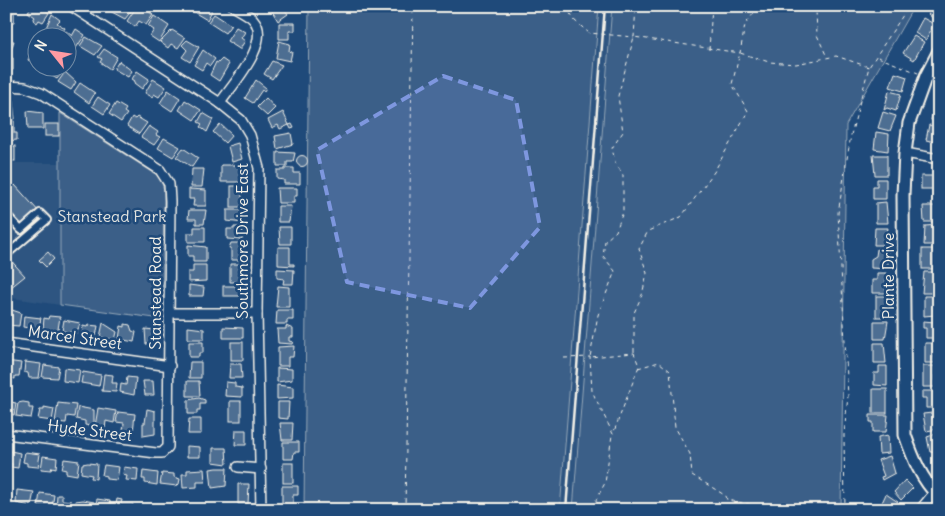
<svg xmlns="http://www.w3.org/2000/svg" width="945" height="516" font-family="Delius,sans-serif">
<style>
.built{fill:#2d5581}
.green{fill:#3a5f88;stroke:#97a8b8}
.building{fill:#4d6e92;stroke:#f4f1e8}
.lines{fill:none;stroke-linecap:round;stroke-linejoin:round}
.pedestrian-casing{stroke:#f4f1e8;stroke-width:10}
.minor-casing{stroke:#f4f1e8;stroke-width:12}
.tertiary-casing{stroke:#f4f1e8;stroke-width:15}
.path{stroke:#f4f1e8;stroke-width:1;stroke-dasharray:4 4;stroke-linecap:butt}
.pedestrian{stroke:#1f4a7a;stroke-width:6}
.minor{stroke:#1f4a7a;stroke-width:9}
.tertiary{stroke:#1f4a7a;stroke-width:11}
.rail{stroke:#f4f1e8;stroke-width:2.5}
.marked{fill:#7e97df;fill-opacity:0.2;stroke:#7e97df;stroke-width:4;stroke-dasharray:10 6;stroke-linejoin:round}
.labels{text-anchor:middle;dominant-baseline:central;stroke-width:5;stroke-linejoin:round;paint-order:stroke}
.park-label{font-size:16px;fill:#e1e2de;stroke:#1f4a7a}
.street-label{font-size:16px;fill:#f4f1e8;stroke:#1f4a7a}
</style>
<rect width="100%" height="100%" fill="#1f4a7a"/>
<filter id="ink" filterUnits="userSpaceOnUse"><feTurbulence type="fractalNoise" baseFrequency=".02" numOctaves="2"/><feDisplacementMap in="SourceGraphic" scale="10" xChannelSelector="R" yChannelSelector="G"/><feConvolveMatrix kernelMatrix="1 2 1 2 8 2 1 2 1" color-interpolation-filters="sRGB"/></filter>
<g filter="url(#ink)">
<!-- built -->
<g class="built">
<path d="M599,6H612L573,510H560Z"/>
<path d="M6,163H60V305L6,297Z"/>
</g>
<!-- green -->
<g class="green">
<path d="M309,6H599L560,510H304Z"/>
<path d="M612,6H914L846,125L841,510H573Z"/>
<path d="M60,113L160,177L164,190L162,319L60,305Z"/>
</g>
<!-- building -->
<g class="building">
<path d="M31,6H40L49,13L43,22L39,20L37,23L33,20L35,17L28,12Z"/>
<path d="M113,6H126L132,10L125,19L110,11Z"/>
<path d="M137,6L146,9L153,15L146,25L139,21L135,27L127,21Z"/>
<path d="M196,6H204L212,11L207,20L192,11Z"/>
<path d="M269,6H286L287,8L285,10L288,14L278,21Z"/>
<path d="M934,6H939V17L935,20L928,14Z"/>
<path d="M6,13H14V23H11V27H6Z"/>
<path d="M52,14L60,20L57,23L65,28L59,38H51V34L45,30Z"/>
<path d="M214,14L231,25L225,33L208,22Z"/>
<path d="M154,16L169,26L159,42L150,36L154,30L148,26Z"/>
<path d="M923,18L934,24L926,40L915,33Z"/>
<path d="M279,23H295V31H289V39H279Z"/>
<path d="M236,27L245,32L241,38L245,41L241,47V50L227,41Z"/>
<path d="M76,29L85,35L74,51L68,47V38H62L66,31L72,36Z"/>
<path d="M172,30L185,38L178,48L171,44L168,48L160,42Z"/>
<path d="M6,33H11L10,41H14L11,50H6Z"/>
<path d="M914,36L924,42L914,60L903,53Z"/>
<path d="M86,37L102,46L95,55L80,46Z"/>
<path d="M187,40L199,47L190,62L182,57L187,50L182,45Z"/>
<path d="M279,41L290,44L289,51L292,52L290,61L276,58Z"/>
<path d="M33,48L38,50V64L28,60Z"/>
<path d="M104,49L117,57L110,69L100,62L102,59L98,57Z"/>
<path d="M203,50L215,59L210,66L206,63L202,70L194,65Z"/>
<path d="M6,54H10V58H13V70H6Z"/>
<path d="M222,59L229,64L219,81L210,75L216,62L218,63Z"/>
<path d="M119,61L132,71L128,77L114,69Z"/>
<path d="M272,61L282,65L272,79L264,74Z"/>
<path d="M46,68H62L64,70L57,79L44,71Z"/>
<path d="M137,71L149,79L142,89L134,83L135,81L132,79Z"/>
<path d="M65,72L76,82L71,90L58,82Z"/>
<path d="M895,73L907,77L903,91L890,87Z"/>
<path d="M153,79L166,87L159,97L154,94L152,97L145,93Z"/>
<path d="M256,80L266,88L264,91L262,90L253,103L245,98Z"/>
<path d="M80,83L95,93L89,103L74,92Z"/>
<path d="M168,90L180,98L172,111L160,103Z"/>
<path d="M889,91L901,94L896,111L887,108L884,110Z"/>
<path d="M98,97L110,105L104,114L92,106Z"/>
<path d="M266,98L275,108L267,116L257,107Z"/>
<path d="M185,100L201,110L194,120L179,110Z"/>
<path d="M6,101H13L15,119H6Z"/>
<path d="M116,103L126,109L124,112L127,114L121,122L109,114Z"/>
<path d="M935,103L939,105V123L931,120Z"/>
<path d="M27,111L43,113V129H28Z"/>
<path d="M283,112L289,125L292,124L294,128L291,129L289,125L280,129L278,125L272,128L268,120Z"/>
<path d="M883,112L896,116L890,131L878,128Z"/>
<path d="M203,113L213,119L207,132L200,127L202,124L198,122Z"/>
<path d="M132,117L135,119L137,117L147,123L139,134L127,126Z"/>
<path d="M6,121H14V133H17V140L6,141Z"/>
<rect x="45" y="124" width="14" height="12"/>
<path d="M220,124L232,135L225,143L213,132Z"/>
<path d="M929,125L939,127V143L926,140Z"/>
<path d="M149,126L158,132L156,135L160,137L154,145L141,137Z"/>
<path d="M876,132L889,134L888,151L874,149Z"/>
<path d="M291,133L293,144L277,149L275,136Z"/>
<path d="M164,138L180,147L173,157L158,148Z"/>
<path d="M238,143L242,159L232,162L228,146Z"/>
<rect x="6" y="146" width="9" height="15"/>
<path d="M183,148L198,158L192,167L176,157Z"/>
<path d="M277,152L295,153L293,162H287V166H277Z"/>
<path d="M873,155H887V175H875Z"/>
<circle cx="302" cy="161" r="5.5"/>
<path d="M221,165H241L243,182H221Z"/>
<path d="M285,168H294V173H300V184H284V180L277,179V170H285Z"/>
<path d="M192,169H204L202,187H191Z"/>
<rect x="921" y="176" width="15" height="13"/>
<path d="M877,179H886V199H873V186H877Z"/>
<path d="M15,185L40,213L21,230L6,214V193Z"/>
<rect x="231" y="186" width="11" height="21"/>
<path d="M277,188H297V196H294V203H278Z"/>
<path d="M189,189L206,190V206H193L194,199H189Z"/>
<path d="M886,202L888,223H876V203Z"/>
<path d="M278,206H291L289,222H278Z"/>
<path d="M923,206H936L939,222H924Z"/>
<path d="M189,210H206L204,224H196V219H188Z"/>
<path d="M227,210H243V223L227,221Z"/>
<path d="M938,225V239H933V245H924L925,226Z"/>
<path d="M194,227H205V242H188V233H194Z"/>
<path d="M234,227H243L242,240L227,239V229H234Z"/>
<path d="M279,227H291V244H280Z"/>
<path d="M875,228H888L885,245H874Z"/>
<path d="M231,243H242L241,260H231V248H229Z"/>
<path d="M188,245L206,247V262H193V256H188Z"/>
<path d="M278,247H290V264H294V266L278,265Z"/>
<path d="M877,249L888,250V269L871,268V259L876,256Z"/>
<rect x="922" y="249" width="12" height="20"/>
<path d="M48,252L54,259L46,267L39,260Z"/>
<path d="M6,255L25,276L10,288L6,283Z"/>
<path d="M230,264H242L243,282H230Z"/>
<path d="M193,265H206V281L188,282V272H193Z"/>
<path d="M277,269L294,270L293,284H283L284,279L277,278Z"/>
<path d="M924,272H934V293H922Z"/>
<path d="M877,273H886V293H872V280H877Z"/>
<path d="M189,285L204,287L203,296H189Z"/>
<rect x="223" y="286" width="20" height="10"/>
<path d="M278,286L289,287V307H276Z"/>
<rect x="876" y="296" width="12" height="21"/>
<path d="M924,296H937V309H933L935,315L924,316Z"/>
<path d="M12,310L21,313L19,326L6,325V314L9,315Z"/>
<path d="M277,310H293V320H287V324H276Z"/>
<path d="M24,316L41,318L39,328L35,327V329L23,327Z"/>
<path d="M49,316L60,317L58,329L56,331L43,329L44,318L48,319Z"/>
<path d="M64,320L80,323L77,333L62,331Z"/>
<path d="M874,321H888L885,339H874Z"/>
<path d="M923,321L935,322V338H926V328H923Z"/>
<path d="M103,323L117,332L115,340L100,337Z"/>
<path d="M125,324L130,325L132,331L136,332L134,342L119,339L121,326L125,327Z"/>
<path d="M88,325L98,326L96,336L82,335L83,326L87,327Z"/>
<path d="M286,326L293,329V337H289V341L293,342L292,344L278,343L277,329H286Z"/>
<path d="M188,327L204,329V339H188Z"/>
<path d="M223,327L243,328V338H223Z"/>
<path d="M145,329L155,330V344H146Z"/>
<path d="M189,342H203V353H199V357H189Z"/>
<rect x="231" y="342" width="12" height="18"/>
<path d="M874,343H884L886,363H874Z"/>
<path d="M925,343H939V356H934L935,363H925Z"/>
<path d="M294,346L293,357H288V366H278V347Z"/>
<path d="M6,361L21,363L19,376H15V379L6,377Z"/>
<path d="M25,362L41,364L39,378H29L28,373L24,372Z"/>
<path d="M190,362H201V378H189Z"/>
<path d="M230,364H241L242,378H229Z"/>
<path d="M44,365L59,367L57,378L42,377Z"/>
<path d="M879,366H887V386L874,385V373H879Z"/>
<path d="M923,366H935L936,387H923Z"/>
<path d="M64,368L80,370L78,383L63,381Z"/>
<path d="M277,368L292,369V380L277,382Z"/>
<path d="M83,372L101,375L99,386L81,383Z"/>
<path d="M104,374L113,375L112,383H117L116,392L102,391Z"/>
<path d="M127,377L136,378L134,395L120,392L121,384L126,385Z"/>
<path d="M143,381H153L154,395H145Z"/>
<path d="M187,381H199L200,396H187Z"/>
<path d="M226,382L235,383V387L242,388V397L225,396Z"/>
<path d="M277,385L293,387V398L277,399Z"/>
<rect x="873" y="389" width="14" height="24"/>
<path d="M922,391H935V408H926V398H922Z"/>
<path d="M199,398L205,400V404H200V410H197V414H188V400Z"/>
<path d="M6,401L16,403L14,415L6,413Z"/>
<rect x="230" y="401" width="11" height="20"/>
<path d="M23,402L29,403V408H33L31,418L16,416L18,403Z"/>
<path d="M278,402H289L288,419L278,418Z"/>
<path d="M58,403L76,405L74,417L67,416L66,423L55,422Z"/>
<path d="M44,407L54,409L52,421L38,419L40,410H44Z"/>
<path d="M78,407L94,410V427L85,425V421L76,419Z"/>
<path d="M98,408L116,411L114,423L106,421L105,429L95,427Z"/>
<path d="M147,409L155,411V434L143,436V423H145Z"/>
<path d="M118,412L135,414L133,432L123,431L124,423L116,422Z"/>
<path d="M932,413L933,419L936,418L938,429L926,431L923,414Z"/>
<path d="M870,415H888L886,432H873V422H870Z"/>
<path d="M189,419H201V434H188Z"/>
<path d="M280,423H293L292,440H282Z"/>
<path d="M236,430H246V445H235Z"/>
<path d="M939,433V450L930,452L927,437Z"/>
<path d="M888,435L889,453L879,454L878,437Z"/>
<path d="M283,442H299V452H294L293,459H283Z"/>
<path d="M187,446L200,447V457H187Z"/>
<path d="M213,448H226L227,464L213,462Z"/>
<path d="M6,450L20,453L18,468L11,467L12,464L9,462L6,463Z"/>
<path d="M25,452L40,454L38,467L27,466V463L23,462Z"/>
<path d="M43,456L57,458L56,468L52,467L51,470L41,469Z"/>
<path d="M890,456L895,473L882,480L881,477L884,476L878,460Z"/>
<path d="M64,459L79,461L77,475L66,473V470L62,469Z"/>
<path d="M88,463L97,464L96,479L91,478L92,475L81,473L82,464Z"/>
<rect x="283" y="463" width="10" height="20"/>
<path d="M104,465L119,467L117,480L106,479V476L102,475Z"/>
<path d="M124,467L138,469L137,481L126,480L127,476L123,475Z"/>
<path d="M217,468H227L226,486L212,488L210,469Z"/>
<path d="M204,469L205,482H197V487L183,488L182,474H187V470Z"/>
<path d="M143,471L158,473L157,485L145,483V479H142Z"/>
<path d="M162,473L174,474V477L180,479L179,484L177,486L160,484Z"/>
<path d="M905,480L913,488L901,500L894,492Z"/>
<path d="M238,484H249L248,504H238Z"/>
<path d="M282,486H298V495H293V506H282Z"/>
<path d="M17,490L34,492L31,506L16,503Z"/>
<path d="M40,493L54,495L52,508L38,506Z"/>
<path d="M886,494L898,502L894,510L879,509Z"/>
<path d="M57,495H62V500L71,501L70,510L56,509Z"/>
<path d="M97,499L110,501V504H114L113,510H95Z"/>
<path d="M117,499L122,500L121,504H133L132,510H115Z"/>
<path d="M83,500L94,502L93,510H75L76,501Z"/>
</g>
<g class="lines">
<defs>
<path id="pedestrian" d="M6,214L21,230L40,213L47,220L6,255"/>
<g id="minor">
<path d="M71,6L220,103L241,120L250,135L259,168L257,313L261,510"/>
<path d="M6,86L25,87L41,93L160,170L169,184L170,201L168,447L162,453H156L6,434"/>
<path d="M220,103C233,84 273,41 253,19C248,14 239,10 233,6"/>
<path d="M905,153L939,159"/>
<path d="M169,313H257"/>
<path d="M6,343L170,366"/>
<path d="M238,467L261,469"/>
<path d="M920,510L934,493"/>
</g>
<path id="tertiary" d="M939,51L926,76L909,123L905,153L903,195L905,435C913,458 921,479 939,497"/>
</defs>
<!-- pedestrian casing -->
<use href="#pedestrian" class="pedestrian-casing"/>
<!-- minor casing -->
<use href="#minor" class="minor-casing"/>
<!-- tertiary casing -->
<use href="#tertiary" class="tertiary-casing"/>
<!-- path -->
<g class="path">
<path d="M556,6L569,12L575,21L589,33L634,37L636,6"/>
<path d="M811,6L816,10L817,35L827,57"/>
<path d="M709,50L712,6"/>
<path d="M878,57L918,73"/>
<path d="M634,352V313L642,295L647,273L639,249L648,231L681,217L714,172L748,111L732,84L740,53L769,62L796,64L836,56L869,67"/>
<path d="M564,358L590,357L592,391L613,434L639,366L634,353L590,357L598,315L615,271L603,256L605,241L616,231L623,212V175L615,162L612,148L623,132L618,96L634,37L740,53L745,25L759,6"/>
<path d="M638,368L659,362L670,371L675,427L690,454L692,475L726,496L727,500L780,510"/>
<path d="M405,510L413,6"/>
<path d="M597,510L596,500L605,483L612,435"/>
<path d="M845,510L844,435L848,396L838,213L851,135L869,67L909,6"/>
</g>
<!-- pedestrian -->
<use href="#pedestrian" class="pedestrian"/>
<!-- minor -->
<use href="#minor" class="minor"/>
<!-- tertiary -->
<use href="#tertiary" class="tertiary"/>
<!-- rail -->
<path class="rail" d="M566,510L605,6"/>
</g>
</g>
<!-- marked area -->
<path class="marked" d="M443,76L516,100L540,227L470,308L347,282L317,150Z"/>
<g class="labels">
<!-- park labels -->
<g class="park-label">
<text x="112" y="216">Stanstead Park</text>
</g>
<!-- street labels -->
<g class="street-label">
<text transform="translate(242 241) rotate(-90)">Southmore Drive East</text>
<text transform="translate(888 276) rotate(-90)">Plante Drive</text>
<text transform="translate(155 293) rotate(-90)">Stanstead Road</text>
<text transform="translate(75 337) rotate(8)">Marcel Street</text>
<text transform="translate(90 430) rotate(7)">Hyde Street</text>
</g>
</g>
<!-- margin -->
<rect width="945" height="516" fill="none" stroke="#1f4a7a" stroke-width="25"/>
<rect x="12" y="12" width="920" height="491" fill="none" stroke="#f4f1e8" stroke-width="2" filter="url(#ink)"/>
<!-- north arrow -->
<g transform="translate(52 52) rotate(300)"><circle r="24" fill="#1f4a7a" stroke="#748da6"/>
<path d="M0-4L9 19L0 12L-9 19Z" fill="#ff9aa2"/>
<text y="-8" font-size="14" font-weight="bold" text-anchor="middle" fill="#f4f1e8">N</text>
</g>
</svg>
